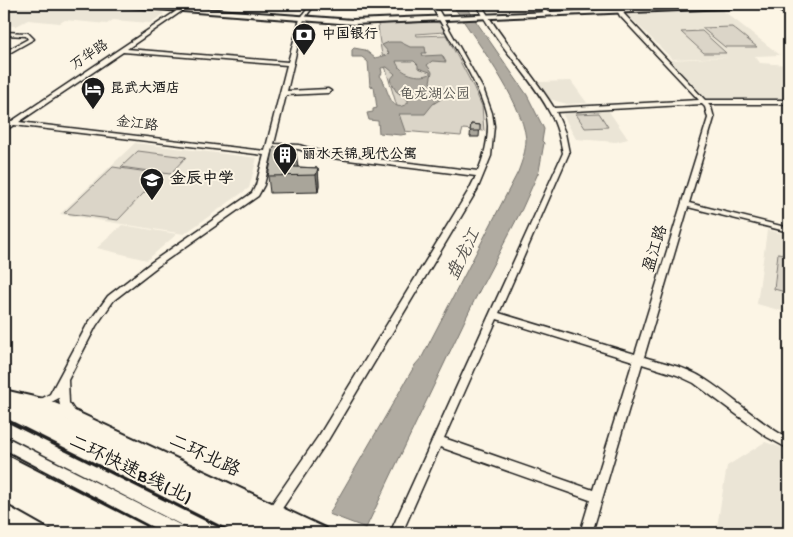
<svg xmlns="http://www.w3.org/2000/svg" width="793" height="537" font-family="'Gochi Hand','LXGW WenKai TC',sans-serif">
<style>
.built{fill:#ebe5d6}
.green{fill:#dbd5c8;stroke:#7c7872}
.water{fill:#b0aba1;stroke:#75726c;fill-rule:evenodd}
.lines{fill:none;stroke-linecap:round;stroke-linejoin:round}
.minor-casing{stroke:#1c1c1c;stroke-width:3}
.major-casing{stroke:#1c1c1c;stroke-width:4}
.highway-casing{stroke:#1c1c1c;stroke-width:4}
.minor{fill:#fcf5e5;fill-rule:evenodd}
.major{fill:#fcf5e5;fill-rule:evenodd}
.highway{fill:#fcf5e5;fill-rule:evenodd}
.wall{fill:#a9a59a;stroke:#1c1c1c}
.shaded-wall{fill:#89867d;stroke:#1c1c1c}
.building{fill:#c4c0b3;stroke:#1c1c1c}
.labels{text-anchor:middle;dominant-baseline:central;stroke-width:4;stroke-linejoin:round;paint-order:stroke}
.far-poi-label{font-size:14px;font-weight:bold;fill:#1c1c1c;stroke:#fcf5e5;text-anchor:start}
.far-street-label{font-size:14px;fill:#1c1c1c;stroke:#fcf5e5}
.far-park-label{font-size:14px;fill:#555450;stroke:#fcf5e5}
.poi-label{font-size:16px;font-weight:bold;fill:#1c1c1c;stroke:#fcf5e5;text-anchor:start}
.street-label{font-size:16px;fill:#1c1c1c;stroke:#fcf5e5}
.water-label{font-size:18px;font-style:italic;fill:#575551;stroke:#fcf5e5}
.near-street-label{font-size:19px;fill:#1c1c1c;stroke:#fcf5e5}
</style>
<rect width="100%" height="100%" fill="#fcf5e5"/>
<filter id="ink" filterUnits="userSpaceOnUse"><feTurbulence type="fractalNoise" baseFrequency=".02" numOctaves="2"/><feDisplacementMap in="SourceGraphic" scale="10" xChannelSelector="R" yChannelSelector="G"/><feConvolveMatrix kernelMatrix="1 2 1 2 8 2 1 2 1" color-interpolation-filters="sRGB"/></filter>
<g filter="url(#ink)">
<!-- built -->
<g class="built">
<path d="M16,4H65L160,10L164,14L150,23L113,20L107,24L65,20L60,23L28,20L16,26L4,25V10Z"/>
<path d="M721,9L780,55L755,56L760,63L789,65V99L706,100L669,60L729,57L672,59L626,13Z"/>
<path d="M571,81L587,103L567,104L549,99L539,82Z"/>
<path d="M608,110L628,139L616,142L576,139L563,115L565,112Z"/>
<path d="M135,143L257,158L249,188L184,234L60,214Z"/>
<path d="M122,225L177,234L147,260L97,248Z"/>
<path d="M767,230L789,235V313L757,304Z"/>
<path d="M765,442L789,450V533H716L727,466Z"/>
</g>
<!-- green -->
<g class="green">
<path d="M432,22L441,23L445,32L416,34L417,36L446,35L474,88L482,106L484,131L463,129L461,136L403,131C396,95 379,60 378,24Z"/>
<path d="M732,27L757,47H725L702,28Z"/>
<path d="M702,31L726,53H704L681,32Z"/>
<path d="M599,113L608,127L585,128L576,114Z"/>
<path d="M138,151L186,157L170,174L121,167Z"/>
<path d="M113,167L162,174L118,220L64,213Z"/>
<path d="M778,253L789,255V293L774,289Z"/>
</g>
<!-- water -->
<g class="water">
<path d="M452,4H464L527,95L544,129L542,141L544,143L539,171L522,209L474,301L366,528L329,514L415,365L422,357L518,172C522,161 526,151 526,139C522,100 474,38 452,4Z"/>
<path d="M389,42H400L410,47H425L426,53H422L423,56L442,55L446,62L432,61L427,65L432,72L430,82L437,89L436,91L441,99L433,104L425,114H399L406,134L401,135L379,133L378,121L369,120L367,113L373,112V109L377,108L374,87L370,86L368,62L362,57H352V50L354,48L365,50L375,58L387,55L389,53L382,45ZM396,61H414L418,65V68L430,72V74C420,79 399,74 396,61ZM387,67L395,74L390,80L396,91L408,100V103C389,117 388,84 380,76L382,73L381,68Z"/>
</g>
<g class="lines">
<defs>
<g id="minor">
<path d="M4,4H11L4,7Z"/>
<path d="M187,4H192L127,49L288,62L300,19L311,4H315L304,19L287,91L328,89L331,91L328,93L286,95L274,144L299,145L325,153L478,171C484,157 488,142 488,126C487,92 446,36 431,4H435L484,91L492,113L494,126L491,156L477,190L328,440L277,516L273,518L269,516L267,512L269,508L320,434L469,190L476,176L324,157L298,149L273,148L264,185L258,196L158,266L114,300L96,326L68,380L69,403L78,416L76,419C66,422 59,408 59,398L44,406L34,405L33,402L34,399L43,398L50,394L87,325L108,296L152,262L252,193L256,185L264,155L14,125L4,131V126L7,124H4V120L12,121ZM123,52L287,65L265,151L19,122Z"/>
<path d="M477,4H481C502,41 532,72 554,108L699,100L620,16L614,4H618L624,14L705,100H789V104H708L711,107L714,118L689,203L789,228V232L688,207L644,357C664,363 686,367 703,378C733,397 758,422 789,439V449L767,437L694,383L677,375L642,364L592,533H580L590,500L440,447L402,533H390L563,153C560,139 557,125 550,113C530,74 495,44 477,4ZM702,104L705,107L708,118L635,354L499,313L569,153L565,133L556,112ZM497,319L633,361L593,490L444,438Z"/>
<path d="M538,4H542L549,14V15H545Z"/>
<path d="M4,32L28,33L34,39L4,56V52L28,39L26,36L4,35Z"/>
</g>
<g id="major">
<path d="M113,4H136L353,20L748,4H788L781,6L789,11V16L773,6L353,24L116,6Z"/>
<path d="M4,390L47,400L77,412L325,528L327,533H302L67,420L44,411L4,400Z"/>
<path d="M4,421L219,528L221,533H197L4,434Z"/>
<path d="M4,436L186,528L188,533H164L4,449Z"/>
<path d="M4,487L80,528L82,533H59L4,502Z"/>
</g>
<g id="highway">
<path d="M4,390L297,526L300,533H270L265,531L266,533H236L4,417Z"/>
<path d="M4,454L145,526L148,533H119L111,529L113,533H84L4,488Z"/>
</g>
</defs>
<!-- minor casing -->
<use href="#minor" class="minor-casing"/>
<!-- major casing -->
<use href="#major" class="major-casing"/>
<!-- highway casing -->
<use href="#highway" class="highway-casing"/>
<!-- minor -->
<use href="#minor" class="minor"/>
<!-- major -->
<use href="#major" class="major"/>
<!-- highway -->
<use href="#highway" class="highway"/>
</g>
<!-- wall -->
<g class="wall">
<path d="M471,124L480,125L479,137H470Z"/>
<path d="M291,151L298,167L318,168L319,185L318,192L270,193L268,176Z"/>
</g>
<!-- shaded-wall -->
<g class="shaded-wall">
<path d="M296,151L298,168L294,167Z"/>
<path d="M318,168L319,185L318,192L316,175Z"/>
</g>
<!-- building -->
<g class="building">
<path d="M471,124L480,125V131H470Z"/>
<path d="M274,147L291,148L290,151H296L294,167L318,168L316,175L268,176Z"/>
</g>
</g>
<!-- icons -->
<defs>
<symbol id="bank-pin" viewBox="-11 -11 22 30"><path d="M0 17L-7.5 6A9.5 9.5 0 1 1 7.5 6Z" fill="#1c1c1c" stroke="#fcf5e5"/><path d="M-6-4H6V4H-6ZM0-2.3a2.3 2.3 0 1 0 0 4.6a2.3 2.3 0 1 0 0-4.6Z" fill="#fff"/></symbol>
<symbol id="hotel-pin" viewBox="-11 -11 22 30"><path d="M0 17L-7.5 6A9.5 9.5 0 1 1 7.5 6Z" fill="#1c1c1c" stroke="#fcf5e5"/><path d="M-6-4.5h1.5V1H6V5H4.5V3h-9V5H-6ZM-4 0a1.8 1.8 0 1 1 3.6 0ZM.5 0V-2.5h3Q6-2.5 6 0Z" fill="#fff"/></symbol>
<symbol id="building-pin" viewBox="-11 -11 22 30"><path d="M0 17L-7.5 6A9.5 9.5 0 1 1 7.5 6Z" fill="#1c1c1c" stroke="#fcf5e5"/><path d="M-4-6H4V6H1V3H-1V6H-4ZM-2.5-4.3h1.7v1.8h-1.7ZM.8-4.3h1.7v1.8H.8ZM-2.5-1h1.7V.8h-1.7ZM.8-1h1.7V.8H.8Z" fill="#fff"/></symbol>
<symbol id="school-pin" viewBox="-11 -11 22 30"><path d="M0 17L-7.5 6A9.5 9.5 0 1 1 7.5 6Z" fill="#1c1c1c" stroke="#fcf5e5"/><path d="M0-5L7-2L0 1L-7-2ZM-4 1L0 2.5L4 1V4Q0 6-4 4Z" fill="#fff"/></symbol>
</defs>
<g fill-rule="evenodd">
<use href="#bank-pin" x="290" y="21" width="28" height="38"/>
<use href="#hotel-pin" x="79" y="75" width="28" height="38"/>
<use href="#building-pin" x="271" y="141" width="28" height="38"/>
<use href="#school-pin" x="138" y="166" width="28" height="38"/>
</g>
<g class="labels">
<!-- far-poi labels -->
<g class="far-poi-label">
<text x="322" y="35">中国银行</text>
<text x="110" y="89">昆武大酒店</text>
<text x="302" y="155">丽水天锦 现代公寓</text>
</g>
<!-- far-street labels -->
<g class="far-street-label">
<text transform="translate(90 56) rotate(-34)">万华路</text>
<text transform="translate(137 125) rotate(7)">金江路</text>
</g>
<!-- far-park labels -->
<g class="far-park-label">
<text x="435" y="95">龟龙湖公园</text>
</g>
<!-- poi labels -->
<g class="poi-label">
<text x="170" y="180">金辰中学</text>
</g>
<!-- street labels -->
<g class="street-label">
<text transform="translate(657 249) rotate(-73)">盈江路</text>
</g>
<!-- water labels -->
<g class="water-label">
<text transform="translate(465 255) rotate(-64)">盘龙江</text>
</g>
<!-- near-street labels -->
<g class="near-street-label">
<text transform="translate(204 457) rotate(25)">二环北路</text>
<text transform="translate(130 471) rotate(26)">二环快速B线(北)</text>
</g>
</g>
<!-- margin -->
<rect width="793" height="537" fill="none" stroke="#fcf5e5" stroke-width="20"/>
<rect x="10" y="10" width="773" height="517" fill="none" stroke="#1c1c1c" stroke-width="2" filter="url(#ink)"/>
</svg>
